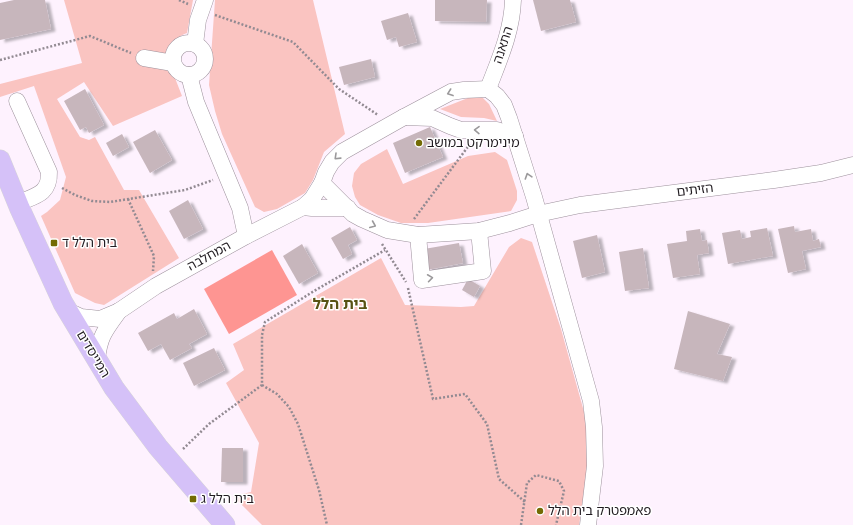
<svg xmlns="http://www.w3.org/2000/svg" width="853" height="525" font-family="Spectral,'Noto Sans Hebrew',serif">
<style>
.green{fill:#fac4c1}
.forest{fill:#fe9592}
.building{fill:#c7b6bc;filter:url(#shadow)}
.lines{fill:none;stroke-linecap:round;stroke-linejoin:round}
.minor-casing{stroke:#9d919c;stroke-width:17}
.major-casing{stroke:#d7d6d7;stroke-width:21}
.path{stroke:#928a92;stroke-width:2.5;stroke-dasharray:2 2;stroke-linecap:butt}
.minor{stroke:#fff;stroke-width:16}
.major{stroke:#d5c1f8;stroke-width:20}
.oneway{stroke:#9b999b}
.poi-dot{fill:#736b04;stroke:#fff;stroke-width:1.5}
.labels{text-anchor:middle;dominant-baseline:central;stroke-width:3;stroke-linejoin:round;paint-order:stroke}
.street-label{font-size:13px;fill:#211c21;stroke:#fff}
.poi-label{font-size:13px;fill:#211c21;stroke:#fff;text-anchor:start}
.quarter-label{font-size:15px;font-weight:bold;fill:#585214;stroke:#fff}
</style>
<defs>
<filter id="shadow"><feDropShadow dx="4.5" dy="2.5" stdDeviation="1" flood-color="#0004"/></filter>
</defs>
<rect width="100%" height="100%" fill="#fef2fe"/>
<!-- green -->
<g class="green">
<path d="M64,0H193L187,33C169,40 168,52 166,69L175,78L182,96L113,126L84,82L57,99L80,137L89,140L95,137L124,190H139L179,258L104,305L95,303L75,293L41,216L47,212L60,200L66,177L34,86L0,97V84L82,63Z"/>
<path d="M215,0H313L345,134L324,152L313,180L305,193L277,209L264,212L255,207L222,134L215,111L209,85Z"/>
<path d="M473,96L482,97L489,104L497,121L484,118L461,117L440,109Z"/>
<path d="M387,149L403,184L468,156L495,152L507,160L517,191V200L511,211L428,223H401L378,215L360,205L355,197L352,186L354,173L361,164Z"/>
<path d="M521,238L532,242L561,329L586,419L588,471L579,525H262L233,496L251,492L259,443L226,383L244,370L233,344L381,258L405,305L461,307L474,306L509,247Z"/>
</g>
<!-- forest -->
<path class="forest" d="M272,250L297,295L229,334L204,289Z"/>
<!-- building -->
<g class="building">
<path d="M14,0H45L51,29L0,40V3Z"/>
<path d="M435,0H487L486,22L435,21Z"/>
<path d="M533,0H570L576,22L541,31Z"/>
<path d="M408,13L417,42L399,47L396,37L387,40L381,21Z"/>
<path d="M371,59L375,77L344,85L339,67Z"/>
<path d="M85,89L104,125L89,133L86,127L80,130L64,101Z"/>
<path d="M430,127L443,157L405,173L393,143Z"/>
<path d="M155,130L172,160L150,173L133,142Z"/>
<path d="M122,134L129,147L113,156L106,143Z"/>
<path d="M188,200L203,229L184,239L169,211Z"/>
<path d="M794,226L795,232L811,229L813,241L819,239L821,247L802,251L806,269L788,273L778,229Z"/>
<path d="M350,227L357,240L348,245L352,254L343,259L331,238Z"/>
<path d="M767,228L773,256L728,264L722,233L740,230L742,239L751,237L750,231Z"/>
<path d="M700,229L702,241L707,240L709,253L697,255L700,274L673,278L667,244L687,241L686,231Z"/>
<path d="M597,235L605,272L582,278L573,241Z"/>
<path d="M459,243L463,263L427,270L424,249Z"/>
<path d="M302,244L318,273L299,284L283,256Z"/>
<path d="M643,248L649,288L625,291L619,252Z"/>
<path d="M468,279L480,286L474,297L462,290Z"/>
<path d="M194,309L207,334L189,344L192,348L170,360L161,344L148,351L138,333L174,313L177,319Z"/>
<path d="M688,311L730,324L717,354L732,357L723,381L674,369Z"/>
<path d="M214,348L225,370L194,386L183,363Z"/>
<path d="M222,448H243V482H221Z"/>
</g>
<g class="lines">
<defs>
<g id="minor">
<circle cx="189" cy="59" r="16"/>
<path d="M195,44L198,20L205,0"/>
<path d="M144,58L173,63"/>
<path d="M189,75L196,102L240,208L246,236"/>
<path d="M488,89L464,90L451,92L404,117L342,152L332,162L326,172L322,183L353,214L362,219L387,230L418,235L479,231L510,223L538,214L580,205L774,180L821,173L853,165"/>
<path d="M488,89L497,96L504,105L509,118L534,197L591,401L594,427L595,466L588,525"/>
<path d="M488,89C499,60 512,32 513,0"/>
<path d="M17,101L49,172C50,194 35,196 18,203"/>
<path d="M404,117L432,118L450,126L461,130H497L515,136"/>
<path d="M303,207L312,208H348"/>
<path d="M418,235L422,280L483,271L479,231"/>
<path d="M68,311L81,317L100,319L119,311L156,286L246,236L303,207L312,199L322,183"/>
<path d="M97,360C99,337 105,330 119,311"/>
</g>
<path id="major" d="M0,160L20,209L63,303L114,388L158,447L225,525"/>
</defs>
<!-- minor casing -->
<use href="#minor" class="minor-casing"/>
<!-- major casing -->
<use href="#major" class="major-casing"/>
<!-- path -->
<g class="path">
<path d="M179,0L188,4"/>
<path d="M215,15L293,42L339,89L378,115"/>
<path d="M0,60L90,36L131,53"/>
<path d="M62,188L75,195L92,201L110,202L185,190L213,180"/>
<path d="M128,199L154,256L153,271"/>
<path d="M414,219L470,144"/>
<path d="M382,244L406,282"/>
<path d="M408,288L433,399L465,394L487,424L499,479L525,502"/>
<path d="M262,385L277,394L289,407L298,424L319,490L327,525"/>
<path d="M183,449L209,424L262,385V335L265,322L314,291L385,250"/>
<path d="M521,525L527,483L536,475L559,481L564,491L556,525"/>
</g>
<!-- minor -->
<use href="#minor" class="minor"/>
<!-- major -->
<use href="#major" class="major"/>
</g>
<!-- one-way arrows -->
<defs><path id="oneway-chevron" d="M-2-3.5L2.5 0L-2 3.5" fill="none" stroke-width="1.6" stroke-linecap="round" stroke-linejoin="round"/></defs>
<g class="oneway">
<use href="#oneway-chevron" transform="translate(450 93) rotate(160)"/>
<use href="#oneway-chevron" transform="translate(477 130) rotate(-179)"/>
<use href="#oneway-chevron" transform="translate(337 157) rotate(136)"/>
<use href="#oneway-chevron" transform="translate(528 176) rotate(-108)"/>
<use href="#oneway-chevron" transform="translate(373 225) rotate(23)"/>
<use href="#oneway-chevron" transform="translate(430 278) rotate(-8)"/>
</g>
<!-- markers -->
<g class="poi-dot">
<circle cx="419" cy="143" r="4"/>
<rect x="50" y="239" width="8" height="8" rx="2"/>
<rect x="189" y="495" width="8" height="8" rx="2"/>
<circle cx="540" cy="511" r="4"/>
</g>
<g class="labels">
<!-- street labels -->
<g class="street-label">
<text transform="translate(503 45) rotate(-72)">התאנה</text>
<text transform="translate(695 190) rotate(-7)">הזיתים</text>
<text transform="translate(209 256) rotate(-29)">המחלבה</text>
<text transform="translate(93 354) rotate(59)">המייסדים</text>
</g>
<!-- poi labels -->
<g class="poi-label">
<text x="427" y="143">מינימרקט במושב</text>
<text x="62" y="243">בית הלל ד</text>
<text x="201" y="499">בית הלל ג</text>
<text x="548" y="511">פאמפטרק בית הלל</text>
</g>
<!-- quarter labels -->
<g class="quarter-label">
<text x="340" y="304">בית הלל</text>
</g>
</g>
</svg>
